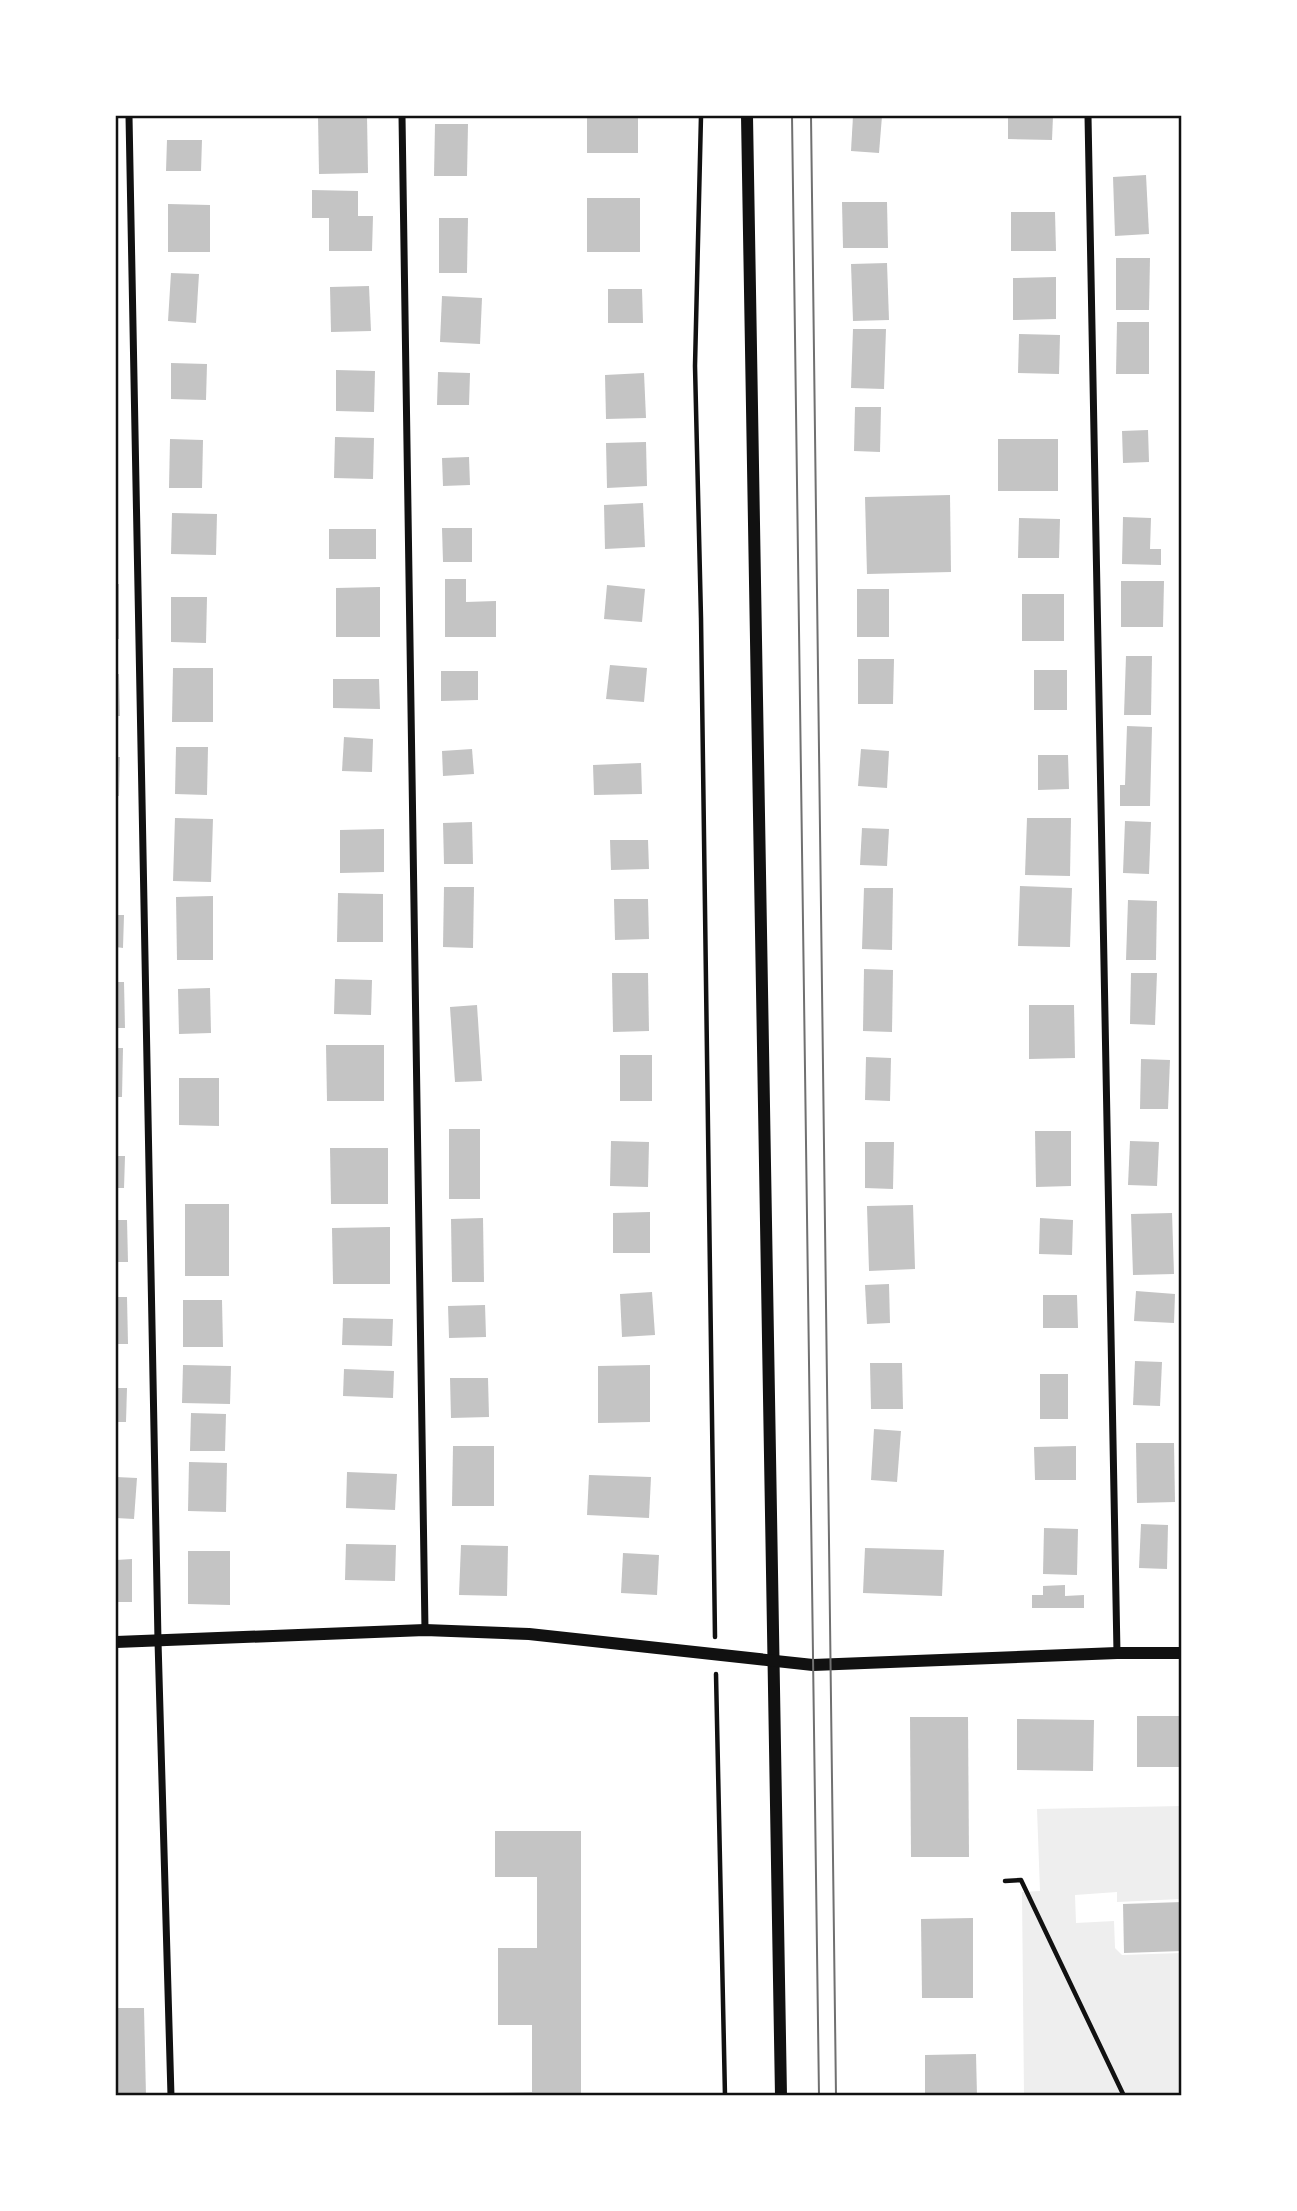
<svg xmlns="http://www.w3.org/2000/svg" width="1297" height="2211" font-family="'Noto Sans',sans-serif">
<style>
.green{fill:#eee}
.building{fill:#c4c4c4}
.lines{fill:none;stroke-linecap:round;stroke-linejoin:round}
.path{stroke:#111;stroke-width:4.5}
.minor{stroke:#111;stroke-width:7}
.tertiary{stroke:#111;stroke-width:12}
.tram{stroke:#707070;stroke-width:2}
.neatline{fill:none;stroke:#111;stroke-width:2.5}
</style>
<rect width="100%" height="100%" fill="#fff"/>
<!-- green -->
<path class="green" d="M1181,1806V1899L1117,1902V1892L1075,1895L1076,1923L1114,1921L1115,1948L1122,1955L1181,1953V2095H1024L1022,1892L1040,1891L1037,1809Z"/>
<!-- building -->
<g class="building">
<path d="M318,116H367L368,173L319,174Z"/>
<rect x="587" y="116" width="51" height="37"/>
<path d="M853,116H882L879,153L851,151Z"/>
<path d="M1008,116H1053L1052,140L1008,139Z"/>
<path d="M435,124H468L467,176H434Z"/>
<path d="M167,140H202L201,171H166Z"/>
<path d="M1146,175L1149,234L1115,236L1113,177Z"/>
<path d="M312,190L358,191V216H373L372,251H329V218H312Z"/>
<rect x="587" y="198" width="53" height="54"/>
<path d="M842,202H887L888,248H843Z"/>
<path d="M168,204L210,205V252H168Z"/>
<path d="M1011,212H1055L1056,251H1011Z"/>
<path d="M439,218H468L467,273H439Z"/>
<path d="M1116,258H1150L1149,310H1116Z"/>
<path d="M887,263L889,320L853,321L851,264Z"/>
<path d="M171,273L199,274L196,323L168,321Z"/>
<path d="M1056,277V319L1013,320V278Z"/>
<path d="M369,286L371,331L331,332L330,287Z"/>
<path d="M608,289H642L643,323H608Z"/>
<path d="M442,296L482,298L480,344L440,342Z"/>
<path d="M1117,322H1149V374H1116Z"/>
<path d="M853,329H886L884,389L851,388Z"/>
<path d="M1019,334L1060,335L1059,374L1018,373Z"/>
<path d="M171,363L207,364L206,400L171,399Z"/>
<path d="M336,370L375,371L374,412L336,411Z"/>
<path d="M438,372L470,373L469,405H437Z"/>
<path d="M644,373L646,418L606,419L605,375Z"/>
<path d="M855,407H881L880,452L854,451Z"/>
<path d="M1148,430L1149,462L1123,463L1122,431Z"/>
<path d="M335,437L374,438L373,479L334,478Z"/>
<path d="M170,439L203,440L202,488H169Z"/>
<rect x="998" y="439" width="60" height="52"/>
<path d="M646,442L647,486L607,488L606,443Z"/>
<path d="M469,457L470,485L443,486L442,458Z"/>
<path d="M950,495L951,572L867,574L865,497Z"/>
<path d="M643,503L645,547L605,549L604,505Z"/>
<path d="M172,513L217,514L216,555L171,554Z"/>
<path d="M1123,517L1151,518L1150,549H1161V565L1122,564Z"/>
<path d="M1019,518L1060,519L1059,558H1018Z"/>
<path d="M442,528H472V562H443Z"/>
<rect x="329" y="529" width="47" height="30"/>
<path d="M445,579H466V602L496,601V637H445Z"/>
<path d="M1121,581H1164L1163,627H1121Z"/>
<rect x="116" y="584" width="3" height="55"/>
<path d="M607,585L645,589L642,622L604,619Z"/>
<path d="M380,587V637H336V588Z"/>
<rect x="857" y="589" width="32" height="48"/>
<rect x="1022" y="594" width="42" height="47"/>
<path d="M171,597H207L206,643L171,642Z"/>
<path d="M1126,656H1152L1151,715H1124Z"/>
<path d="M858,659H894L893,704H858Z"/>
<path d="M610,665L647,668L644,702L606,699Z"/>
<path d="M173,668H213V722H172Z"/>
<rect x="1034" y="670" width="33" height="40"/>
<path d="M441,671H478V700L441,701Z"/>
<path d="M116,674H119L120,716H116Z"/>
<path d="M333,679H379L380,709L333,708Z"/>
<path d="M1127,726L1152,727L1150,806H1120V785H1125Z"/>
<path d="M344,737L373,739L372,772L342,771Z"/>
<path d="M176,747H208L207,795L175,794Z"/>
<path d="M472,749L474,774L443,776L442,751Z"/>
<path d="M861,749L889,751L887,788L858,786Z"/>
<path d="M1038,755H1068L1069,789L1038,790Z"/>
<path d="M116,757H120L119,796H116Z"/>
<path d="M641,763L642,794L594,795L593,765Z"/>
<path d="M175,818L213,819L211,882L173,881Z"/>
<path d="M1027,818H1071L1070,876L1025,875Z"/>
<path d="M1125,821L1151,822L1149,874L1123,873Z"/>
<path d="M472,822L473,864H444L443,823Z"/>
<path d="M862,828L889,829L887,866L860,865Z"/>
<path d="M384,829V872L340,873V830Z"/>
<path d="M610,840H648L649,869L611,870Z"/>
<path d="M1020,886L1072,888L1070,947L1018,946Z"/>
<path d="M444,887H474L473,948L443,947Z"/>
<path d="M864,888H893L892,950L862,949Z"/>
<path d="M338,893L383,894V942H337Z"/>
<path d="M213,896V960H177L176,897Z"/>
<path d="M614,899H648L649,939L615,940Z"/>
<path d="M1128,900L1157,901L1156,960H1126Z"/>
<path d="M116,915H124L123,948L116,947Z"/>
<path d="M864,969L893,970L892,1032L863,1031Z"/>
<path d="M612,973H648L649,1031L613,1032Z"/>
<path d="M1131,973H1157L1155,1025L1130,1024Z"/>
<path d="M335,979L372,980L371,1015L334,1014Z"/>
<path d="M116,982H124L125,1028H116Z"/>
<path d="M210,988L211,1033L179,1034L178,989Z"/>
<path d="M477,1005L482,1081L455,1082L450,1007Z"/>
<path d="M1029,1005H1074L1075,1058L1029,1059Z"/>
<path d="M326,1045H384V1101H327Z"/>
<path d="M116,1048H123L122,1097H116Z"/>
<rect x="620" y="1055" width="32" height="46"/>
<path d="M866,1057L891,1058L890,1101L865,1100Z"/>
<path d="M1141,1059L1170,1060L1168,1109H1140Z"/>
<path d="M179,1078H219V1126L179,1125Z"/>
<rect x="449" y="1129" width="31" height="70"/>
<path d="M1035,1131H1071V1186L1036,1187Z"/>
<path d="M611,1141L649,1142L648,1187L610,1186Z"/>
<path d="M1130,1141L1159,1142L1157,1186L1128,1185Z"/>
<path d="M865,1142H894L893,1189L865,1188Z"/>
<path d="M330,1148H388V1204H331Z"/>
<path d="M116,1156H125L124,1188H116Z"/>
<rect x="185" y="1204" width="44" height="72"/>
<path d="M913,1205L915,1269L869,1271L867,1206Z"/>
<path d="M650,1212V1253H613V1213Z"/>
<path d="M1172,1213L1174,1274L1133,1275L1131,1214Z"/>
<path d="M483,1218L484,1282H452L451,1219Z"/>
<path d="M1040,1218L1073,1220L1072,1255L1039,1254Z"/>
<path d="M116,1220H127L128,1262H116Z"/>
<path d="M390,1227V1284H333L332,1228Z"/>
<path d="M889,1284L890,1323L867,1324L865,1285Z"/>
<path d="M1136,1291L1175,1294L1174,1323L1134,1321Z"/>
<path d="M652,1292L655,1335L622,1337L620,1294Z"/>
<path d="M1043,1295H1077L1078,1328H1043Z"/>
<path d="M116,1297H127L128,1344H116Z"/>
<path d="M183,1300H222L223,1347H183Z"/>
<path d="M485,1305L486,1337L449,1338L448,1306Z"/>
<path d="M343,1318L393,1319L392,1346L342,1345Z"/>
<path d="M1135,1361L1162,1362L1160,1406L1133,1405Z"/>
<path d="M870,1363H902L903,1409H871Z"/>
<path d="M183,1365L231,1366L230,1404L182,1403Z"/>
<path d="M650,1365V1422L598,1423V1366Z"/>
<path d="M344,1369L394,1371L393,1398L343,1396Z"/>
<rect x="1040" y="1374" width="28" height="45"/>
<path d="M450,1378H488L489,1417L451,1418Z"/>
<path d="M116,1388H127L126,1422H116Z"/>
<path d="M191,1413L226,1414L225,1451H190Z"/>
<path d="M874,1429L901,1431L897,1482L871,1480Z"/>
<path d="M1136,1443H1174L1175,1502L1137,1503Z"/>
<path d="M453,1446H494V1506H452Z"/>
<path d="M1076,1446V1480H1035L1034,1447Z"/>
<path d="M189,1462L227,1463L226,1512L188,1511Z"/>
<path d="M347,1472L397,1474L395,1510L346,1508Z"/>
<path d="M589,1475L651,1477L649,1518L587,1515Z"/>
<path d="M116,1477L137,1478L134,1519L116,1518Z"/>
<path d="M1141,1524L1168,1525L1167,1569L1139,1568Z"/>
<path d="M1044,1528L1078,1529L1077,1575L1043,1574Z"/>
<path d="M346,1544L396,1545L395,1581L345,1580Z"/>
<path d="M461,1545L508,1546L507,1596L459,1595Z"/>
<path d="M865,1548L944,1550L942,1596L863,1593Z"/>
<path d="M188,1551H230V1605L188,1604Z"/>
<path d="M623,1553L659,1555L657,1595L621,1593Z"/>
<path d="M132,1559V1602H116V1560Z"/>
<path d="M1065,1585V1596L1084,1595V1608H1032V1595H1043V1586Z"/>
<rect x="1137" y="1716" width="45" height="51"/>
<path d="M910,1717H968L969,1857H911Z"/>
<path d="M1017,1719L1094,1720L1093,1771L1017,1770Z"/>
<path d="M495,1831H581V2096H475V2093L532,2092V2025H498V1948H537V1877H495Z"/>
<path d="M1182,1902V1951L1124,1953L1123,1904Z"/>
<path d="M973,1918V1998H922L921,1919Z"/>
<path d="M116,2008H144L146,2096H116Z"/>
<path d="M976,2054L977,2096H925V2055Z"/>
</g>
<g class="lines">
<!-- path -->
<g class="path">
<path d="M701,116L695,366L701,618L715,1637"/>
<path d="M716,1674L725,2096"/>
<path d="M1005,1881L1021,1880L1124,2096"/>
</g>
<!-- minor -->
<g class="minor">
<path d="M129,116L158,1641L171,2096"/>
<path d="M402,116L425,1630"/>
<path d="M1088,116L1117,1653"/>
</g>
<!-- tertiary -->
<g class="tertiary">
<path d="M747,116L781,2096"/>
<path d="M116,1642L425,1630L529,1634L813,1665L1117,1653H1182"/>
</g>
<!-- tram -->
<g class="tram">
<path d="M792,116L819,2096"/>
<path d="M811,116L836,2096"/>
</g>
</g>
<!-- border -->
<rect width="1297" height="2211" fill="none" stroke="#ffffff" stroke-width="234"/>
<rect x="117" y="117" width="1063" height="1977" class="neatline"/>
</svg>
